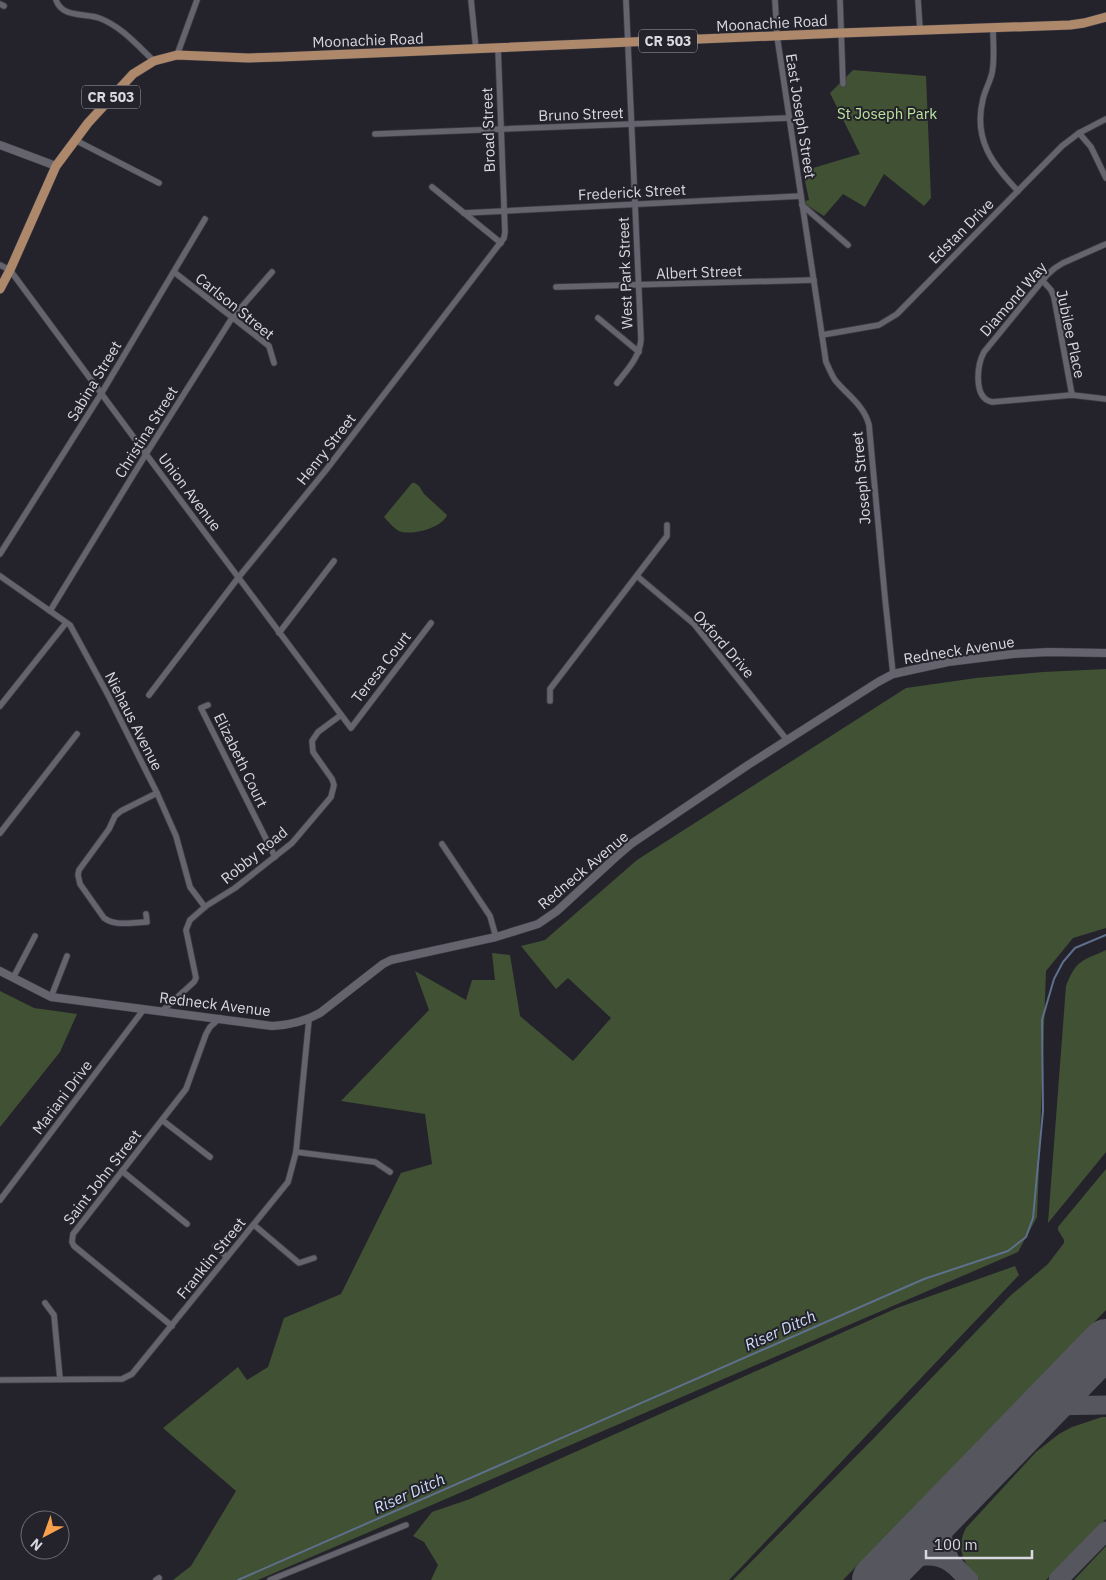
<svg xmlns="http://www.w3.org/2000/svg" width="1106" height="1580" font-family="'IBM Plex Sans',sans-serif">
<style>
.green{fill:#415133}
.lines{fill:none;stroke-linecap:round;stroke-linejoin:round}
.stream{stroke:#5e708d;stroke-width:2}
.taxiway{stroke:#56565e;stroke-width:19}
.runway{stroke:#56565e;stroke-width:48}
.street-casing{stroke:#3e3d45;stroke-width:7}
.secondary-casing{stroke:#3e3d45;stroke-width:9}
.primary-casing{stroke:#3e3d45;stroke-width:10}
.street{stroke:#64636e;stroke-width:5.5}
.secondary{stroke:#64636e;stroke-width:8}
.primary{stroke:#ae886b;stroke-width:9}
.labels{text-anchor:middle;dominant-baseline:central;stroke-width:4;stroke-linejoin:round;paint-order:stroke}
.shield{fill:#24232c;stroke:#a3a2a9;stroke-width:1}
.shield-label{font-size:14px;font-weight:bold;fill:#d9d8df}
.street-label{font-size:15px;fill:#d9d8df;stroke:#24232c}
.park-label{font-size:15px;fill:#bde49b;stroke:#24232c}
.water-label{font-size:16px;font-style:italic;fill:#c9dbf5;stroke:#24232c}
</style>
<rect width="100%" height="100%" fill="#24232c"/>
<!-- green -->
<g class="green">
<path d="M853,70L926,76L931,198L924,206L884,174L865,207L843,194L824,216L802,202L809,200L803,171L860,154L830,93Z"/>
<path d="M412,483H415L419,486L424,494L447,515C442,528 412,536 399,531C393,528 389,522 384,517Z"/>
<path d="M1106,669V928L1073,938L1046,971L1037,1217L1018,1252L258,1580H173L191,1566L236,1491L163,1428L238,1367L247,1380L268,1367L284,1318L341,1294L401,1173L432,1164L425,1114L341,1101L429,1010L415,971L466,1000L472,980H495L492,953L510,955L520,1016L573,1061L611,1018L568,978L556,989L521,946L545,940L637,860L906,688L976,678L1043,672Z"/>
<path d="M1106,950V1152L1048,1223L1066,986C1076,960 1082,961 1106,950Z"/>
<path d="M0,991L34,1008L77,1014L60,1052L0,1127Z"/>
<path d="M1106,1169V1310L843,1580H733L874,1438L1010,1296L1048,1264L1064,1243V1240L1058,1230V1227Z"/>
<path d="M1015,1266L1019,1275L729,1580H431L438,1565L424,1542L413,1536L432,1512L470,1499L897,1308Z"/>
<path d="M1102,1417H1106V1519L1046,1580H979C964,1564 955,1549 966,1528L1036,1452L1059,1434L1072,1427Z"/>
<path d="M1106,1546V1580H1074Z"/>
</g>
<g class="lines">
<!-- stream -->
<path class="stream" d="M238,1580L924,1279L1008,1251L1026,1237L1033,1218L1043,1111L1042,1020L1054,979L1063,962L1075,948L1106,935"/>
<!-- taxiway -->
<g class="taxiway">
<path d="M1046,1406L1106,1405"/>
<path d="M950,1504C939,1528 940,1538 951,1563"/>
<path d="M890,1565C909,1557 933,1550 951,1563C958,1568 963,1575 969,1580"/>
<path d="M1058,1580L1106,1531"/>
</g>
<!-- runway -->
<path class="runway" d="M876,1580L1106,1343"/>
<defs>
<g id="street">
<path d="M56,0C62,18 84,13 99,18C121,26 138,46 154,61"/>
<path d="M471,0L476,49"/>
<path d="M775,0L777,36L826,362C829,368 831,374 835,380C847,395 864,405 869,425L885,598L893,674"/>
<path d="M840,0L843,84"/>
<path d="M918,0L920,30"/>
<path d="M0,4L4,6"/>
<path d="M993,28C993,43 995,59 992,73C990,82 985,90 983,99C973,139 992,164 1018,191"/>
<path d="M177,55L197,0"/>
<path d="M1079,133L1091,147L1106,178"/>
<path d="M375,134L789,118"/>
<path d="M75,140L159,183"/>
<path d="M432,187L501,243"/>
<path d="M802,205L848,245"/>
<path d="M464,213L801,196"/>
<path d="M1106,244L1063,263L1055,268L1047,275L984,352C977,365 973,398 992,402L1072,395L1106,399"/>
<path d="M0,265L10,270L146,454L351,728L431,623"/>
<path d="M174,272L269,346L274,363"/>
<path d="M1042,280L1051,290L1054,297L1072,395"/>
<path d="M556,287L814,280"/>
<path d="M598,318L639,352"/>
<path d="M822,335L879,325L897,314L1062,146L1079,133L1106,119"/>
<path d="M617,383C627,370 640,357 641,339L626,0"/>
<path d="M0,554L101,394L205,219"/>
<path d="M0,576L70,625L108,695L157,793L176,836L190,887L205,907"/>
<path d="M637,576L694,624L787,740"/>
<path d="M50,611L146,454L232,318L272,272"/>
<path d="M279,633L334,561"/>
<path d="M149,695L238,578L326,470L504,238L505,232L498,48"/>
<path d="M550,701V689L667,536V525"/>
<path d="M208,705L201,708L275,857"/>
<path d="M0,706L66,623"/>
<path d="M0,833L77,734"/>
<path d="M442,844L490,916L496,937"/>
<path d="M146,914L147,922C133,922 116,927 104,918L80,884L78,875L79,870L109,829L115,816L121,811L157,793"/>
<path d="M13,978L35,936"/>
<path d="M51,997L67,956"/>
<path d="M162,1011L194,982L196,978L186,930L190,920L206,906L235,888L292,843L331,797L334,785L332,779L313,752L312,741L318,732L341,715"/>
<path d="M162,1120L210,1157"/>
<path d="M296,1152L375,1162L390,1172"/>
<path d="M122,1171L187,1224"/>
<path d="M0,1200L144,1009"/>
<path d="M254,1225L299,1263L314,1258"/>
<path d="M215,1246L227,1257"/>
<path d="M45,1303L54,1315L60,1379"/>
<path d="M172,1326L74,1246L72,1242L73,1234L186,1089L206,1034L210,1027L220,1018"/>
<path d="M0,1380L122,1379L132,1374L288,1182L296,1152L309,1019"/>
<path d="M156,1580L159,1578"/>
<path d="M270,1580L406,1525"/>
</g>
<g id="secondary">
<path d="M0,145L56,166"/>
<path d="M0,971L51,997L272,1026C290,1025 304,1022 320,1013L383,964L391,960L496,937L538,924L557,911L617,856L631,844L748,765L878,682L893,674L948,662L1013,654L1049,652L1106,653"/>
</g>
<path id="primary" d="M0,289L10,270L56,166L88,123L133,74L154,61L177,55L248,58L280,57L841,33L1070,25L1084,23L1106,17"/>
</defs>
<!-- street casing -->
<use href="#street" class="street-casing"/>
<!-- secondary casing -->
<use href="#secondary" class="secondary-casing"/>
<!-- primary casing -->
<use href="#primary" class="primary-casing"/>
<!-- street -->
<use href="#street" class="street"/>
<!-- secondary -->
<use href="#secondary" class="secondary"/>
<!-- primary -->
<use href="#primary" class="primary"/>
</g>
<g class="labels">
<!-- shield labels -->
<g class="shield">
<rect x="639" y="29.5" width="58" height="23" rx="4"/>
<rect x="82" y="85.5" width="58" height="23" rx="4"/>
</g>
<g class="shield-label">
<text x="668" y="41">CR 503</text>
<text x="111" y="97">CR 503</text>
</g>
<!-- street labels -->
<g class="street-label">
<text transform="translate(772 23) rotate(-3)">Moonachie Road</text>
<text transform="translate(368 40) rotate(-2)">Moonachie Road</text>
<text transform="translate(581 114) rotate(-2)">Bruno Street</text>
<text transform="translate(801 116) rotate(81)">East Joseph Street</text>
<text transform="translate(488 130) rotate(-92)">Broad Street</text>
<text transform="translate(632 192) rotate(-3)">Frederick Street</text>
<text transform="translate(961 231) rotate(-45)">Edstan Drive</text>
<text transform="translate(699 272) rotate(-2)">Albert Street</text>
<text transform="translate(625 273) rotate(-92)">West Park Street</text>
<text transform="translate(1013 299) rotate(-49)">Diamond Way</text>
<text transform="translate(235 306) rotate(39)">Carlson Street</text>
<text transform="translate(1071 334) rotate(78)">Jubilee Place</text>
<text transform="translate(94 381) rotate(-59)">Sabina Street</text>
<text transform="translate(146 432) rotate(-58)">Christina Street</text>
<text transform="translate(326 449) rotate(-52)">Henry Street</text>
<text transform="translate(861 478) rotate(-95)">Joseph Street</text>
<text transform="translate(190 492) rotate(53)">Union Avenue</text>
<text transform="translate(724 644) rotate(49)">Oxford Drive</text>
<text transform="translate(959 650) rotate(-9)">Redneck Avenue</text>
<text transform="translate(381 667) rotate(-52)">Teresa Court</text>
<text transform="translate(134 721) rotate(63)">Niehaus Avenue</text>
<text transform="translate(241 760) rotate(64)">Elizabeth Court</text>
<text transform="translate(254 855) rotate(-39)">Robby Road</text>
<text transform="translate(583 870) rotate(-40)">Redneck Avenue</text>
<text transform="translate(215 1004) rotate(7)">Redneck Avenue</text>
<text transform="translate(62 1097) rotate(-53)">Mariani Drive</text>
<text transform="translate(102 1177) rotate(-52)">Saint John Street</text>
<text transform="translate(211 1258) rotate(-51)">Franklin Street</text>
</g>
<!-- park labels -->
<g class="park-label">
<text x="887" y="113">St Joseph Park</text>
</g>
<!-- water labels -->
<g class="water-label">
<text transform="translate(780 1330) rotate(-24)">Riser Ditch</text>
<text transform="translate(409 1493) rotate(-24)">Riser Ditch</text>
</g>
</g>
<!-- north arrow -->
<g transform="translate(45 1535) rotate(221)"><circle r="24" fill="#24232c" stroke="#6c6b74"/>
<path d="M0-4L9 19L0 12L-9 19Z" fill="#f8a04b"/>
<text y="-8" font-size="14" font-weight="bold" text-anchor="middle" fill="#d9d8df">N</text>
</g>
<!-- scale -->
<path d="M926 1550v8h106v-8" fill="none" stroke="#d9d8df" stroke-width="2.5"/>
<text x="934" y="1550" font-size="15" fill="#d9d8df" stroke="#24232c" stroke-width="4" paint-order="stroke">100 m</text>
</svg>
